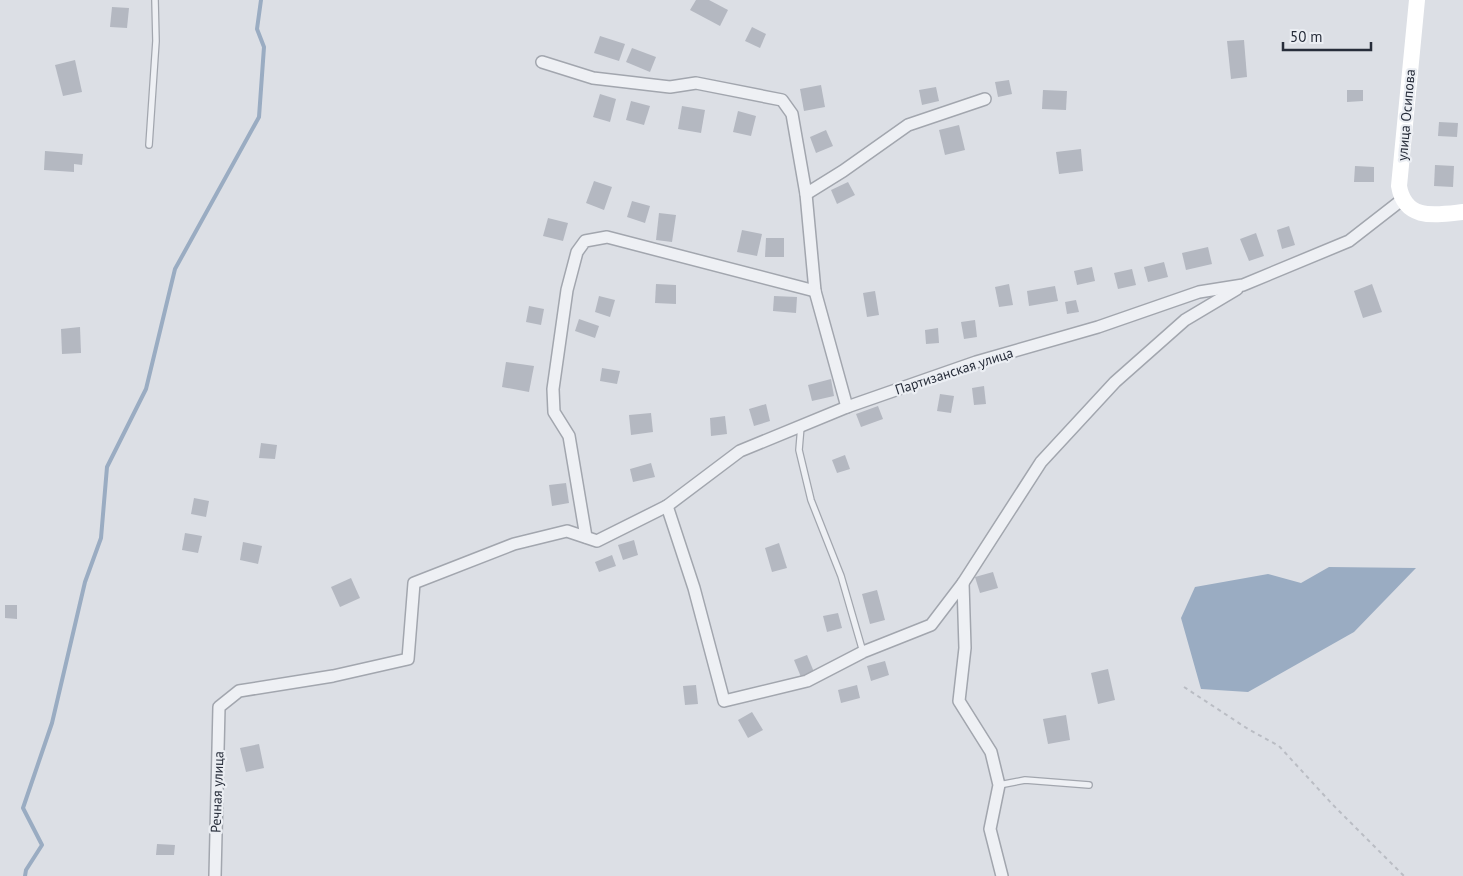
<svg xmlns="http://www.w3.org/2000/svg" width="1463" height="876" font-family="'PT Sans',sans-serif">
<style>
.water{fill:#9aacc2}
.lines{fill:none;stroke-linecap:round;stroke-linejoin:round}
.stream{stroke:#9aacc2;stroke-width:4}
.building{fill:#b4b8c1}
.service-casing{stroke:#a2a6ae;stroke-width:8}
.minor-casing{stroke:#a2a6ae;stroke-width:14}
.path{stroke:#babdc4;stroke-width:2;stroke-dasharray:4 4;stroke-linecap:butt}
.service{stroke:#eef0f4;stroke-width:5.5}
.minor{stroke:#eef0f4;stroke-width:11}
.secondary{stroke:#fff;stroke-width:16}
.labels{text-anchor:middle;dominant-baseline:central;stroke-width:4.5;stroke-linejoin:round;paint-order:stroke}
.street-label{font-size:14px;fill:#272d3a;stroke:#ebeef3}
</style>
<rect width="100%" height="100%" fill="#dcdfe5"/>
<!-- water -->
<path class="water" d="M1329,567L1416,568L1354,632L1248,692L1201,689L1181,618L1195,587L1268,574L1301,583Z"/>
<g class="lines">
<!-- stream -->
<path class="stream" d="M25,876L26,870L42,845L23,808L52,723L85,582L101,538L107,467L146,389L175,269L259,117L264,47L257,29L261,0"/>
</g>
<!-- building -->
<g class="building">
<path d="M696,0H709L728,10L720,26L690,10Z"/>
<path d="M112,7L129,8L127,28L110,27Z"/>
<path d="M752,27L766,34L760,48L745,41Z"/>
<path d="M600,36L625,44L619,61L594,53Z"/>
<path d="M1244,40L1247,77L1231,79L1227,41Z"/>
<path d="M632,48L656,57L650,72L626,62Z"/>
<path d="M75,60L82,92L63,96L55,65Z"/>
<path d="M1009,80L1012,94L998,97L995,82Z"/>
<path d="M821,85L825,107L804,111L800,89Z"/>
<path d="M936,87L939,101L922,105L919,90Z"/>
<path d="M1043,90L1067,91L1066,110L1042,109Z"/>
<path d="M1347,90H1363V101L1347,102Z"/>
<path d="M600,94L616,99L610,122L593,117Z"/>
<path d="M631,101L650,106L644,125L626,120Z"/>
<path d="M682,106L705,110L701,133L678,129Z"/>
<path d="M738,111L756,116L751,136L733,132Z"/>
<path d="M1439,122L1458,123L1457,137L1438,136Z"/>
<path d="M959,125L965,150L945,155L939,130Z"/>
<path d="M826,130L833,146L816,153L810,137Z"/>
<path d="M1081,149L1083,171L1059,174L1056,152Z"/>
<path d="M45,151L83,154L82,165L74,164V172L44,170Z"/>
<path d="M1435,165L1454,166L1453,187L1434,186Z"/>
<path d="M1355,166L1374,167V182H1354Z"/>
<path d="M594,181L612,187L604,210L586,203Z"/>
<path d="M848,182L855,195L837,204L831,190Z"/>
<path d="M632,201L650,206L645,223L627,217Z"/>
<path d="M659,213L676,215L672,242L656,240Z"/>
<path d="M548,218L568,223L563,241L543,236Z"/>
<path d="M1289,226L1295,245L1282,249L1277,230Z"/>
<path d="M742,230L762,234L757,256L737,252Z"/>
<path d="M1256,233L1264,256L1249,261L1240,239Z"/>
<path d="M766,238H784V257H765Z"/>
<path d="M1208,247L1212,264L1186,270L1182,253Z"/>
<path d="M1164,262L1168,277L1148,282L1144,267Z"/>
<path d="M1092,267L1095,281L1077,285L1074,271Z"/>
<path d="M1132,269L1136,285L1118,289L1114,273Z"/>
<path d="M656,284L676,285V304L655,303Z"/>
<path d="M1009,284L1013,305L999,307L995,287Z"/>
<path d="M1372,284L1382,312L1363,318L1354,291Z"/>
<path d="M1055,286L1058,301L1029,306L1027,291Z"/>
<path d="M875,291L879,315L867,317L863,293Z"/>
<path d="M599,296L615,300L610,317L595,312Z"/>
<path d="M774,296L797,297L796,313L773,311Z"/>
<path d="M1076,300L1079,312L1067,314L1065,302Z"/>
<path d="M529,306L544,309L541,325L526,322Z"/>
<path d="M579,319L599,326L595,338L575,331Z"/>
<path d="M975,320L977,337L964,339L961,322Z"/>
<path d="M80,327L81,353L62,354L61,329Z"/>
<path d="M938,328L939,343L926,344L925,330Z"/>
<path d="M506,362L534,366L529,392L502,387Z"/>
<path d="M602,368L620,371L617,384L600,381Z"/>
<path d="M831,379L834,396L812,401L808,385Z"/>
<path d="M984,386L986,404L974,405L972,388Z"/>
<path d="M940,394L954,396L951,413L937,411Z"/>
<path d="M766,404L770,421L754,426L749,409Z"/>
<path d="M878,406L883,419L861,427L856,414Z"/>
<path d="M651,413L653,432L631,435L629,415Z"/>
<path d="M725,416L727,434L711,436L710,418Z"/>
<path d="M261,443L277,445L275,459L259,458Z"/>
<path d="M845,455L850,469L837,473L832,460Z"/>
<path d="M651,463L655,477L633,482L630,469Z"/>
<path d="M566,483L569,503L552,506L549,485Z"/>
<path d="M194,498L209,501L206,517L191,514Z"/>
<path d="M185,533L202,536L198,553L182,550Z"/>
<path d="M634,540L638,555L623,560L618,545Z"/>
<path d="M243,542L262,546L258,564L240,560Z"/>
<path d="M779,543L787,568L772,572L765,548Z"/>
<path d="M612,555L616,566L599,572L595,562Z"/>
<path d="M993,572L998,588L980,593L975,577Z"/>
<path d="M351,578L360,598L340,607L331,587Z"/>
<path d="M877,590L885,620L870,624L862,594Z"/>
<path d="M5,605H17V619L5,618Z"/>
<path d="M838,613L842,628L827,632L823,616Z"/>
<path d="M807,655L814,672L801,677L794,660Z"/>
<path d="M885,661L889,675L871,681L867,666Z"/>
<path d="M1108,669L1115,700L1098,704L1091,673Z"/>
<path d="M696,685L698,704L685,705L683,686Z"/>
<path d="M857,685L860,698L841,703L838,690Z"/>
<path d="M752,712L763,730L748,738L738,720Z"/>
<path d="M1066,715L1070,740L1048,744L1043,719Z"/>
<path d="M259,744L264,768L246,772L240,748Z"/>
<path d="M157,844L175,845L174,855H156Z"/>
</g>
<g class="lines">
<defs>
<g id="service">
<path d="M149,145L156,41L155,0"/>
<path d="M801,426L799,450L811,500L841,576L863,652"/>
<path d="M999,785L1025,780L1089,785"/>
</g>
<g id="minor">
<path d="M542,62L593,78L670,87L696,83L782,100L792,114L806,194L815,291L847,407"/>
<path d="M806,194L843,171L908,125L985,99"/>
<path d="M667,506L694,588L724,701L807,681L863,652L931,625L963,583L1041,462L1115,382L1185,320L1237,289"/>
<path d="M586,537L569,436L554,412L553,389L567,290L577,252L585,241L607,237L815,291"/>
<path d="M963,583L965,648L959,701L991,752L999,785L990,829L1002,876"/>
<path d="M215,876L219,707L239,691L333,676L408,659L414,583L514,544L567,531L597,541L667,506L740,451L847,407L976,362L1098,327L1199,292L1243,285L1349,241L1403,199"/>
</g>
</defs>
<!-- service casing -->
<use href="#service" class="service-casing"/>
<!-- minor casing -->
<use href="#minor" class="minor-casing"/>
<!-- path -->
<path class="path" d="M1184,687L1248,729L1279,746L1333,805L1404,876"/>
<!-- service -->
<use href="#service" class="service"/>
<!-- minor -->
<use href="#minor" class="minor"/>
<!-- secondary -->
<path class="secondary" d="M1417,0L1399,186C1405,221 1435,215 1463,212"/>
</g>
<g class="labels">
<!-- street labels -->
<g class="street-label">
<text transform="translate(1406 115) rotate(-85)">улица Осипова</text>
<text transform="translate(954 371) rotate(-18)">Партизанская улица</text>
<text transform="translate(217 792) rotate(-88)">Речная улица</text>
</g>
</g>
<!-- scale -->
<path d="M1283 42v8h88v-8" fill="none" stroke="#272d3a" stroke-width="2.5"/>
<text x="1290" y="42" font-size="15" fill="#272d3a" stroke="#ebeef3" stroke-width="4" paint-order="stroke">50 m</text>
</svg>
